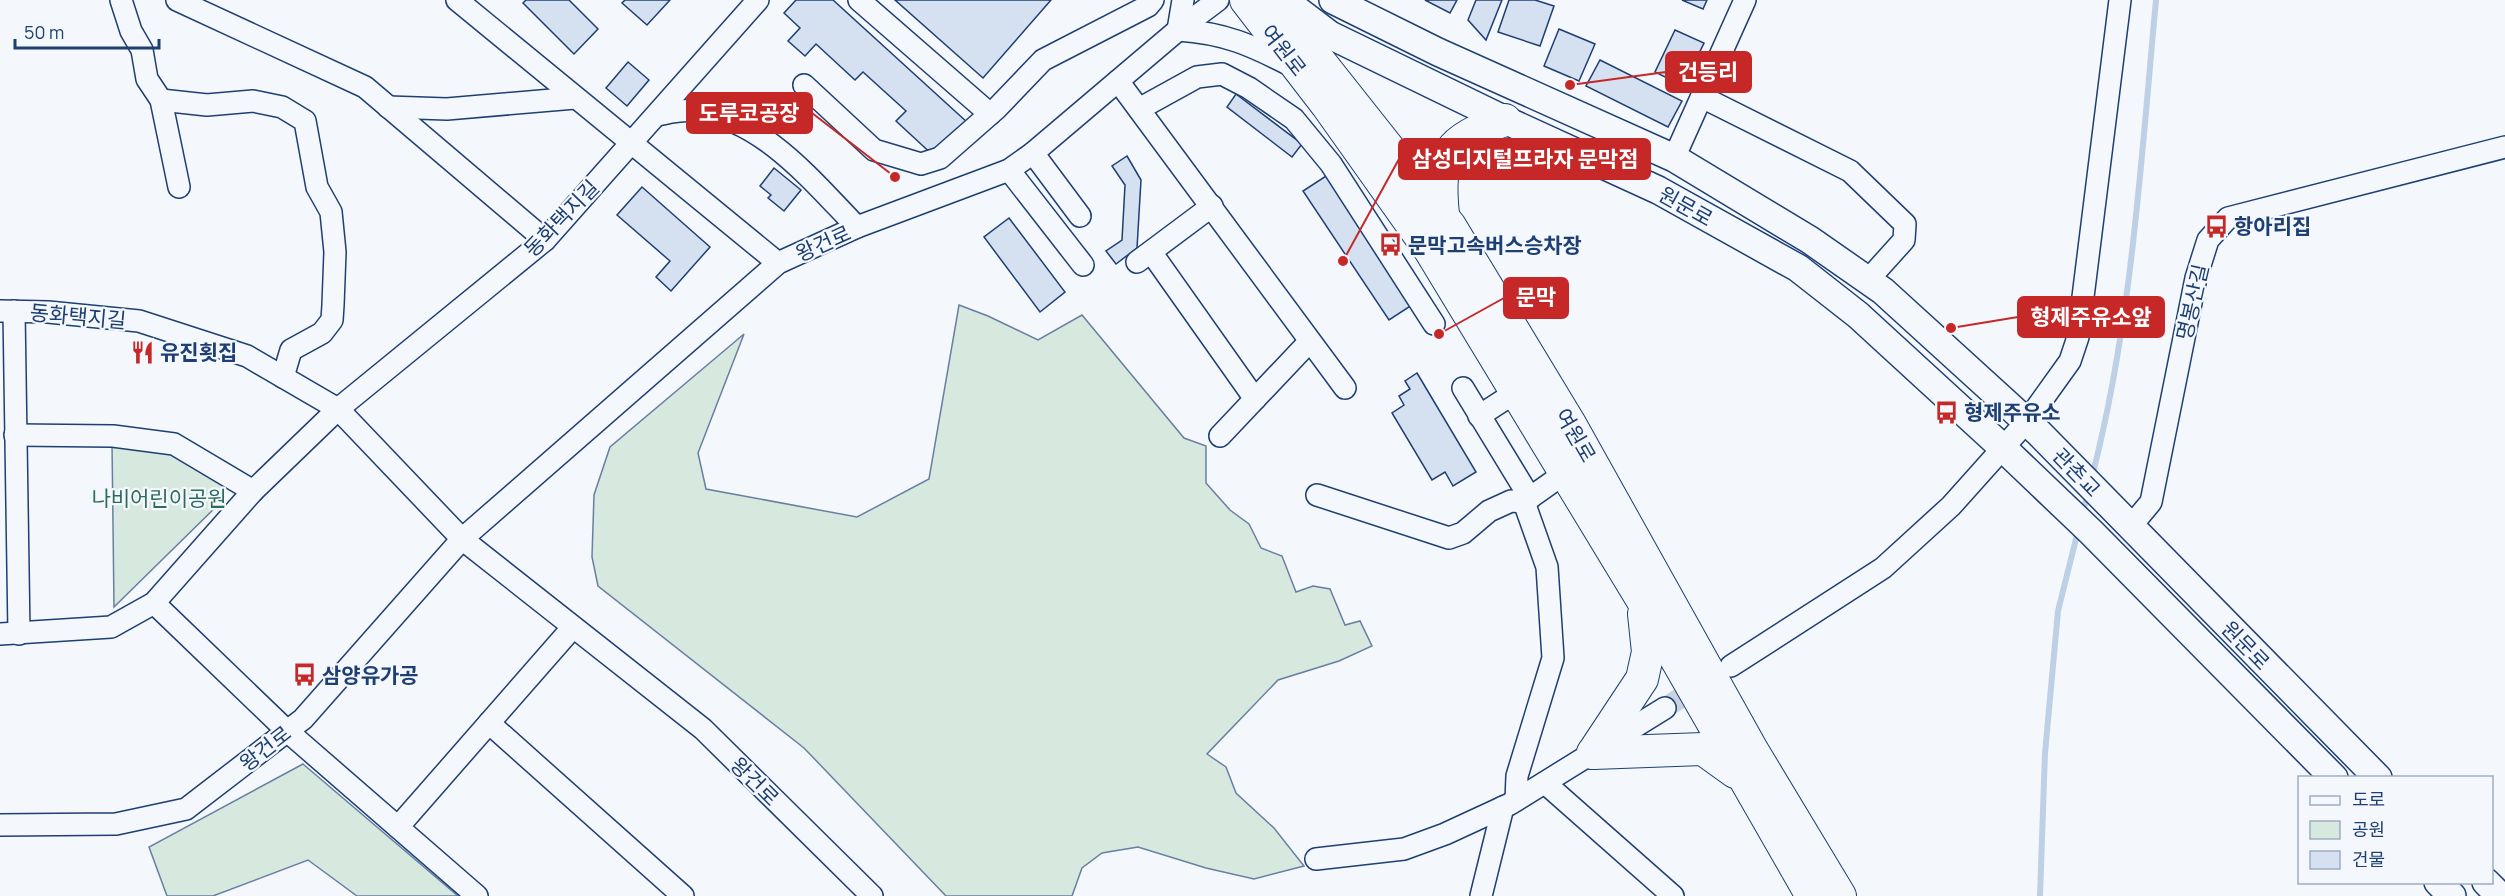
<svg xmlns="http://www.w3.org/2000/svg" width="2505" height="896" font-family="Manrope,'Noto Sans KR',sans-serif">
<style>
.green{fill:#d7e8df;stroke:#687fa3;stroke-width:1.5}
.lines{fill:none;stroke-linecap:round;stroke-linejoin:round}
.stream{stroke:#bed0e5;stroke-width:6}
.building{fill:#d5e0f0;stroke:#1d3f73;stroke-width:1.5}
.minor-tunnel{stroke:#c9d2e0;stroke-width:21;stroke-dasharray:21 10;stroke-linecap:butt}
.minor-casing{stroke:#1d3f73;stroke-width:24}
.major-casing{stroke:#1d3f73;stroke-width:30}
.highway-casing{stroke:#1d3f73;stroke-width:34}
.minor{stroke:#f4f7fb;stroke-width:21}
.major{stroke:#f4f7fb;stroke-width:27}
.highway{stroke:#f4f7fb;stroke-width:32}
.labels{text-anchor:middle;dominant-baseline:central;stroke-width:4.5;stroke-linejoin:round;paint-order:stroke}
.street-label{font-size:21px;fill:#1d3f73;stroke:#f4f7fb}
.poi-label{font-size:21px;font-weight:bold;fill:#1d3f73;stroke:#f4f7fb;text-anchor:start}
.park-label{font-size:21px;fill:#2c6c60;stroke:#f4f7fb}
.leader{fill:none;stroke:#c62828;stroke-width:2}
.callout-dot{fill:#c62828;stroke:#f4f7fb;stroke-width:2}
.callout{fill:#c62828;stroke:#c62828;stroke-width:2}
.callout-label{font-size:22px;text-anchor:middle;font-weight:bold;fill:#fff}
</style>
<rect width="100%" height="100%" fill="#f4f7fb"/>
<!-- green -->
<g class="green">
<path d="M959,305L988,316L1038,340L1082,315L1184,438L1206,446V483L1230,510L1249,524L1261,548L1282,556L1296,592L1313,586L1330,589L1345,625L1360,621L1372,646L1339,661L1278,680L1207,754L1226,767L1236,793L1274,828L1304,866L1254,879L1206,868L1138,847L1102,853L1082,868L1072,896H946L804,748L598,586L592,557L594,495L610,447L744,334L698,453L706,489L857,517L929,479Z"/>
<path d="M112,442L159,449L188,458L224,482L225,498L114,607Z"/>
<path d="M303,764L458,896H357L308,860L213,896H167L149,847Z"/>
</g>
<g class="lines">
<!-- stream -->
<g class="stream">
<path d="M2092,477C2132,322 2141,160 2156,0"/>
<path d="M2082,515L2088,493"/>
<path d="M2040,896L2045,753L2058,611L2078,531"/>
</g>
</g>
<!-- building -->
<g class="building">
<path d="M526,0H569L598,29L574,54L523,3Z"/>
<path d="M625,0H670L647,25L622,3Z"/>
<path d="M796,0H833L968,123L936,158L896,121L906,111L863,72L855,80L816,44L805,56L788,41L800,28L784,13Z"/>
<path d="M895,0H1051L983,78Z"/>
<path d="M1425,0H1457L1450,13Z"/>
<path d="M1476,0H1502L1486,40L1468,20Z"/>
<path d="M1509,0H1535L1554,6L1540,46L1498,32Z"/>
<path d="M1682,0H1707L1703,9Z"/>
<path d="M1559,29L1595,44L1579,81L1544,66Z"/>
<path d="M1675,30L1704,43L1683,86L1655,72Z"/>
<path d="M1600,60L1682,101L1668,127L1586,86Z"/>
<path d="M628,62L649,80L627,106L606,88Z"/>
<path d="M1236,94L1302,144L1292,157L1227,107Z"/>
<path d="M1127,156L1141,180L1137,248L1116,264L1106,251L1122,240L1125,185L1112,166Z"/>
<path d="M774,168L801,190L784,211L768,198L771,195L760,186Z"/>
<path d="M1326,176L1412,305L1389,320L1303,191Z"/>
<path d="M642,187L710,247L671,291L656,277L670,261L617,215Z"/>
<path d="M1009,218L1065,292L1040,312L984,237Z"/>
<path d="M1417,373L1476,472L1453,486L1445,472L1432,480L1392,413L1404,405L1399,396L1410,389L1405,381Z"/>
</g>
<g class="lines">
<!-- minor-tunnel -->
<path class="minor-tunnel" d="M1665,708L1705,682"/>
<defs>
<g id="minor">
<path d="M121,0L131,31L142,50L147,79L161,100L179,187"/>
<path d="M177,0L365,87L545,240"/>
<path d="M457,0L778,263"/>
<path d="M859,0L990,114"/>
<path d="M1183,0L1178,30C1225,33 1251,45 1292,66"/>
<path d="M1118,81L1345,388"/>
<path d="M804,85L874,150L921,164L940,158L997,108L1043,60L1148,6L1153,0"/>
<path d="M1702,97L1850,171L1905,224L1904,240L1868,280"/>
<path d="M161,100L207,105L253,101L282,107L305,121L317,187L331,212L335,252L333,305L332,320L322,333L291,350L283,377"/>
<path d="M388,107L447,109L575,98"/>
<path d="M1139,109L1197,77L1222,74L1249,88L1294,119L1331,164L1434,324"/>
<path d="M657,115C668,113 682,109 694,111C762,118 812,181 857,227"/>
<path d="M1033,153L1080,216"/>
<path d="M1674,158L1745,0"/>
<path d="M1009,170L1083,265"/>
<path d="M1151,252L1255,399"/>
<path d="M1137,262L1212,206"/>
<path d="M0,311L48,312L139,321L247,356L338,409L462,539L703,729L872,896"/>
<path d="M14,311L19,634"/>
<path d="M1463,388L1530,498"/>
<path d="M1479,416L1516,392"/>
<path d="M15,435L113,436L174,444L253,491"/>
<path d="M1220,436L1309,342"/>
<path d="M1317,495L1449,538L1463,533L1489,511L1511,501L1524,502L1565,473"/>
<path d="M2131,526L2151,502L2196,278L2208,240L2228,218L2505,147"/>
<path d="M154,603L286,730L477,896"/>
<path d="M0,634L111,627L154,603L253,491L338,409L545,240L758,0"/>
<path d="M1731,666L1883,568L1951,506L2027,421L2070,361L2078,337L2120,0"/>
<path d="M489,723L683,896"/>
<path d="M1545,783L1673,896"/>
<path d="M1516,800L1517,776L1553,658L1547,567L1524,502"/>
<path d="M0,825L116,824L186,809L303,719L462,539L778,263L857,227L1009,170L1033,153L1178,30L1218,0"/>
<path d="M398,827L573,627"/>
<path d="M1316,859L1404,849L1445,834L1510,804L1665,708"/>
<path d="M1481,896L1503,807"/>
</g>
<g id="major">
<path d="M1284,0L1330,35L1505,120L1658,190L1798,268L1858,315L2003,448L2091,532L2334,778"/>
<path d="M1333,0L1438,52L1674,158L1810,240L1883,291L2039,433L2378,778"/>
<path d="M2438,882L2452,896"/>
<path d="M2486,882L2500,896"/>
</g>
<g id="highway">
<path d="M1246,0L1327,105L1430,250L1643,601L1812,896"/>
<path d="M1271,0L1450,226L1570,424L1752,750L1840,896"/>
<path d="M1443,215C1437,154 1447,140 1505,120"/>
<path d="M1593,753L1642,679L1648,652L1644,614"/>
<path d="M1593,753L1703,749L1735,772"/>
</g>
</defs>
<!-- minor casing -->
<use href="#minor" class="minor-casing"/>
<!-- major casing -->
<use href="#major" class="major-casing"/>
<!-- highway casing -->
<use href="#highway" class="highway-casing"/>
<!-- minor -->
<use href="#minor" class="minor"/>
<!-- major -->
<use href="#major" class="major"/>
<!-- highway -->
<use href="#highway" class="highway"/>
</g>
<!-- icons -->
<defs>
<symbol id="bus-bare" viewBox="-9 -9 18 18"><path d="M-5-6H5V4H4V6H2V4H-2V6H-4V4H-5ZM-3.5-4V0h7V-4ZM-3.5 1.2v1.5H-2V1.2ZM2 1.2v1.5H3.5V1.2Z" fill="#c62828" stroke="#f4f7fb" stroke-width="2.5" paint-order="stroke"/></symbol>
<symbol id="restaurant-bare" viewBox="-9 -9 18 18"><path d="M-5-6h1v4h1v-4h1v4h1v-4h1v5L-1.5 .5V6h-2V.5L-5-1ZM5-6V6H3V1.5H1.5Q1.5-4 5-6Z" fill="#c62828" stroke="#f4f7fb" stroke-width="2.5" paint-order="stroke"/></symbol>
</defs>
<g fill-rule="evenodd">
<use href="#bus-bare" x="2200" y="210" width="33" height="33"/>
<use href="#bus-bare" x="1374" y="228" width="33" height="33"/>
<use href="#restaurant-bare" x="126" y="336" width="33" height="33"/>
<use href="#bus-bare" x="1930" y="396" width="33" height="33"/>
<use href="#bus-bare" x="288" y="658" width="33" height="33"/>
</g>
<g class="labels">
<!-- street labels -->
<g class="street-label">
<text transform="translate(1284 50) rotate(52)">여원로</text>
<text transform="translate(1686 206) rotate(29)">원문로</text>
<text transform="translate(561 218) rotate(-46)">동화택지길</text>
<text transform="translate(823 243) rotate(-24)">왕건로</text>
<text transform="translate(2192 302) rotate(-77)">명봉산길</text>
<text transform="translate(78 316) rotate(5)">동화택지길</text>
<text transform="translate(1576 435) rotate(60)">여원로</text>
<text transform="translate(2077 472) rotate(46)">관촌교</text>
<text transform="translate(2246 645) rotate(46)">원문로</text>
<text transform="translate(265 748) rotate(-38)">왕건로</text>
<text transform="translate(755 781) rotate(45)">왕건로</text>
</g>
<!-- poi labels -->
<g class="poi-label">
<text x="2234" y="226">항아리집</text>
<text x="1408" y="245">문막고속버스승차장</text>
<text x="160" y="352">유진횟집</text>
<text x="1964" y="412">형제주유소</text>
<text x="322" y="675">삼양유가공</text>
</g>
<!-- park labels -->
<g class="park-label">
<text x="159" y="498">나비어린이공원</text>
</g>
</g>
<!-- callouts -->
<path class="leader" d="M1570 85L1666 72M895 177L812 113M1343 261L1399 159M1439 334L1504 298M1951 328L2018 317"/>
<g class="callout-dot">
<circle cx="1570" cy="85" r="6"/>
<circle cx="895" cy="177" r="6"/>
<circle cx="1343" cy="261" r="6"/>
<circle cx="1439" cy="334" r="6"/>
<circle cx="1951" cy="328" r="6"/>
</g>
<g class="callout">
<rect x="1666" y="52" width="85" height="40" rx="6"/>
<rect x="687" y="93" width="125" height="40" rx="6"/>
<rect x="1399" y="139" width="251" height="40" rx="6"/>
<rect x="1504" y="278" width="64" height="40" rx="6"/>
<rect x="2018" y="297" width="146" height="40" rx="6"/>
</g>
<g class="callout-label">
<text x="1708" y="80">건등리</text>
<text x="749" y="121">도루코공장</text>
<text x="1525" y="167">삼성디지털프라자 문막점</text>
<text x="1536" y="305">문막</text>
<text x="2091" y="325">형제주유소앞</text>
</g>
<!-- legend -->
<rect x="2298" y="776" width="195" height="108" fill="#f4f7fb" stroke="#9eadc5" stroke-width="1.5"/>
<rect x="2310" y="796" width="30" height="9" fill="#f4f7fb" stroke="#9eadc5" stroke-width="1.5"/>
<text x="2352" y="806" font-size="18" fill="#1d3f73">도로</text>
<rect x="2310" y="821" width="30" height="18" fill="#d7e8df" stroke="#9eadc5" stroke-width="1.5"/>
<text x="2352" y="836" font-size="18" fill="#1d3f73">공원</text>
<rect x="2310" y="851" width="30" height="18" fill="#d5e0f0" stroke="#9eadc5" stroke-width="1.5"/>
<text x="2352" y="866" font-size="18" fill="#1d3f73">건물</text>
<!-- scale -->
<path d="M15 39v9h144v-9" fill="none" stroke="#1d3f73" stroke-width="3"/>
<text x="24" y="39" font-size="18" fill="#1d3f73" stroke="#f4f7fb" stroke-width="4.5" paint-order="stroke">50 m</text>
</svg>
